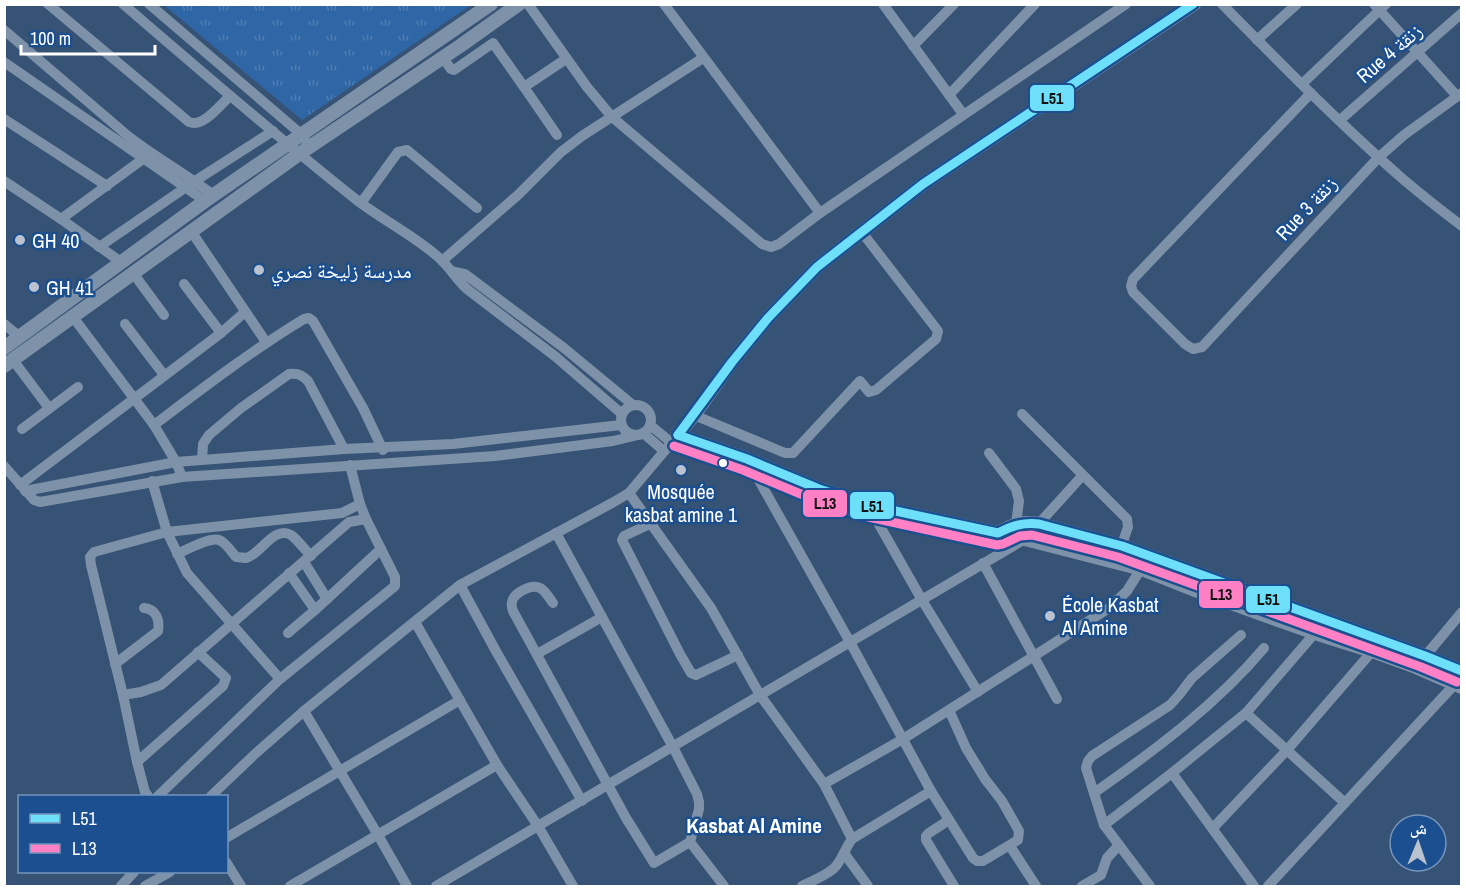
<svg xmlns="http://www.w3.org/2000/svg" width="1466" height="891" font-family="'Archivo Narrow','Noto Naskh Arabic',sans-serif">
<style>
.grass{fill:url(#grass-tufts)}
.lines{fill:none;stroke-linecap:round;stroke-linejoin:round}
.minor{stroke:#7d92a8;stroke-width:10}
.tertiary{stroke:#7d92a8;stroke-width:14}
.bus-1-casing{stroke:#1b4f8f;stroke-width:14}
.bus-2-casing{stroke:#1b4f8f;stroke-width:14}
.bus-1{stroke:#6ddff8;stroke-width:9}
.bus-2{stroke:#ff80c5;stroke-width:9}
.poi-dot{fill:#b9c2ce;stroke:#1b4f8f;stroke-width:2}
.bus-dot{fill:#fff;stroke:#1b4f8f;stroke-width:2}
.labels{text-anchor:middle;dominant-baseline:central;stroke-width:5;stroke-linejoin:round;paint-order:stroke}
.street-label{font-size:20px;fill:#fff;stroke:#1b4f8f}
.poi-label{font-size:20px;fill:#fff;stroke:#1b4f8f;text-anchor:start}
.neighbourhood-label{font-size:21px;font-weight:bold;fill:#fff;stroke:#1b4f8f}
.line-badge{stroke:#1b4f8f;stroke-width:2}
.pale-badge-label{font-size:16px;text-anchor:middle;font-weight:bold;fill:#111}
</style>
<defs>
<pattern id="grass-tufts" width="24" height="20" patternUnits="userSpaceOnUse" patternTransform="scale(1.5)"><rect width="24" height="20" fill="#2f66a5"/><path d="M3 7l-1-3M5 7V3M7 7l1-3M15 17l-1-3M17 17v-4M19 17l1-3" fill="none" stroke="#4e7db2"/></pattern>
</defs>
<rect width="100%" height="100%" fill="#365274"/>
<!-- grass -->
<path class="grass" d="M164,5H471L302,120Z"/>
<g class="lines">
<!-- minor -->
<g class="minor">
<path d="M48,4L189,122C203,128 220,105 230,96"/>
<path d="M123,4C201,71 278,138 358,201C383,220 413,235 437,256C449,266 456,279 467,289L556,357L622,414"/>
<path d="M149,4L301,134L305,140"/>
<path d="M528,4L587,87L612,117L762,244L771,247L779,244L820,213L1126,4"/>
<path d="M664,4L820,213"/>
<path d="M883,4L963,114"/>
<path d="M1222,4C1281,64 1341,125 1404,180C1423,196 1442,211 1462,226"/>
<path d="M1374,4L1457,96"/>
<path d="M4,30L128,136C156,158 186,174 213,195"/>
<path d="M1257,40L1297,4"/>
<path d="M913,46L954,4"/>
<path d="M443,58L451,69L454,70L493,43L524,87L566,59"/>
<path d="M4,62L205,201"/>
<path d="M1302,84L1386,4"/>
<path d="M524,87L557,135"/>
<path d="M1311,93L1133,279L1131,286L1133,292L1185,344L1193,349L1202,347L1379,157L1404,135L1462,93"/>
<path d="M949,95L1035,4"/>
<path d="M4,119L107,186"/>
<path d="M1340,120L1462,13"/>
<path d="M4,181L61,219L121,262"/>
<path d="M361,203L398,152L407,150L477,208"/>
<path d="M61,219L143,159L147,154"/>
<path d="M191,231L266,342"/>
<path d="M99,247L195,181L273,131"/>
<path d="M442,261L518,195L561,152L582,136L703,58"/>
<path d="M452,271L465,274L564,348L633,405"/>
<path d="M133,273L164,315"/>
<path d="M184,284L221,333"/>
<path d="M73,317L154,425L176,462L182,477"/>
<path d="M4,324L20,337"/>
<path d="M125,324L164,375"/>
<path d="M13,360L49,408"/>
<circle cx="636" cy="420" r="15"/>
<path d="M1022,414L1127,519L1128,527L1116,562"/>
<path d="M694,415L785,453H793L860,381L869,392L876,390L936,339L938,331L861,231"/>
<path d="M154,425C203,388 251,351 304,319L309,318L313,321L363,408L383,450"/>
<path d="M650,425L672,443"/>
<path d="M22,429L78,387"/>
<path d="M643,433L664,451"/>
<path d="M989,453L1016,489L1019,501L1016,524"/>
<path d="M747,459L850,642L931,791L973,858L977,861H983L1018,840L1019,831L1002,801L985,779L966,748L949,710"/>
<path d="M202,460L203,444L209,435L241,408L289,374C298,373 302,375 308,381L344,449"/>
<path d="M350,465L360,504"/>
<path d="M4,466L34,500L40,502L182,477L495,456L613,441L638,435"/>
<path d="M152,481L167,532L187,573L280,679"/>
<path d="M20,485L221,333L245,312"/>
<path d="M25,491L176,462L344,449L453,444L621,425"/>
<path d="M629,493L711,608L760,695L824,784L852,839"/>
<path d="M868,505L922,600L978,692"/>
<path d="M652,523L624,536L622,540L680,654L691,673L696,675L738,655"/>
<path d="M556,533L673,747L697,794L699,802V809L690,842L724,886"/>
<path d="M177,554C186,550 210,537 219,540C225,542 232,552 236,557C240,557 243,558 246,558C260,555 274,525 291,535C297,539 305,550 311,556"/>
<path d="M304,562L327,599"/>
<path d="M983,563L1057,699"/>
<path d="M289,573L315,610"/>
<path d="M460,585L497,653L582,801"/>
<path d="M553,603C549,598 546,591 540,588C532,584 514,592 512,602C511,605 512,608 513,611L626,818L654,863L690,842"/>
<path d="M415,622L497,765L538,826L573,886"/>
<path d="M288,633L315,610L381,549"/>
<path d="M537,654L602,617"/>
<path d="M1422,660L1462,612"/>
<path d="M115,664L158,631C160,620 156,609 144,608"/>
<path d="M123,695L141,692L161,685L349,522L366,519"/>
<path d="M304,711L378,835L407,886"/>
<path d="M1246,713L1345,803"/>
<path d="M137,762L223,686L226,678L198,652"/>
<path d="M1172,773L1254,886"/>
<path d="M824,784L903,739L1034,656L1109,608L1127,591L1144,564"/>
<path d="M1094,793C1155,750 1216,705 1264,648"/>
<path d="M148,796L145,792L137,762L123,695L91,565L90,557L94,552L167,532L342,513L360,504L366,519L395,577V586L280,679L158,796"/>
<path d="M211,796L255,754L304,711L460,585L612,503L629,493L678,435"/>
<path d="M949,820L929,833L926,836V840L954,886"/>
<path d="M1104,825L1172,773L1246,713L1315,633"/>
<path d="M1213,828L1287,750L1375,648"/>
<path d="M226,838L460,700"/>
<path d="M1010,846L1036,886"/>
<path d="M844,853L868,886"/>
<path d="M226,862L241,886"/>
<path d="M121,886L134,872"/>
<path d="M145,886L170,872"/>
<path d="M290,886L497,765"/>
<path d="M436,886L1025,539L1082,476"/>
<path d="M802,886C812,881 825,876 833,869C841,863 845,848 852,839L931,791"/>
<path d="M1082,886L1101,875L1107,858L1119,845"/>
<path d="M1150,886L1104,825L1086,768L1088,761L1092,756L1170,705L1179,695L1192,678L1241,635"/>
<path d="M1268,886L1455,684"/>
</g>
<!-- tertiary -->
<g class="tertiary">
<path d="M1194,4L923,184L817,267L768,318L732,362L694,415L678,435L747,459L819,489L868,505L1025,539L1142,569L1195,590L1278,620L1315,633L1372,651L1416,667L1462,687"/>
<path d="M4,348L205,201L491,4"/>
<path d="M4,366L299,154L460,46L519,4"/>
<path d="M998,533C1013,525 1021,521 1039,524L1122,546L1425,656L1462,671"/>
</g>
<defs>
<g id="bus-1">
<path d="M678,435L747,459L819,489L868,505L998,533C1012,526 1023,522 1039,524L1122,546L1425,656L1462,671"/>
<path d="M678,435L732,362L768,318L817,267L923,184L1193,4"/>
</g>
<path id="bus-2" d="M674,446L743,470L815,500L864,516L997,545L1003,544L1020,536L1032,535L1118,557L1421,667L1457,682"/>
</defs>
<!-- bus-1 casing -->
<use href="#bus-1" class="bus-1-casing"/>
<!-- bus-2 casing -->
<use href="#bus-2" class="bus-2-casing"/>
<!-- bus-1 -->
<use href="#bus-1" class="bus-1"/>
<!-- bus-2 -->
<use href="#bus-2" class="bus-2"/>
</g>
<!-- markers -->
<g class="poi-dot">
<circle cx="20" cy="240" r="6"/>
<circle cx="259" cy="270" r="6"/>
<circle cx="34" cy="287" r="6"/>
<circle cx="681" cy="470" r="6"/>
<circle cx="1050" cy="616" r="6"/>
</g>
<circle class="bus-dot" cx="723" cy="463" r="5"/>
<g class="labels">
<!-- street labels -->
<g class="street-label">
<text transform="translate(1389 53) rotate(-41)">Rue 4 زنقة</text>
<text transform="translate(1306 208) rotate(-47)">Rue 3 زنقة</text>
</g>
<!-- poi labels -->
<g class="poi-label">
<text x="32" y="240">GH 40</text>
<text x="271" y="270">مدرسة زليخة نصري</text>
<text x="46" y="287">GH 41</text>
<text x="681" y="491" text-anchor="middle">Mosquée<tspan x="681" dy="23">kasbat amine 1</tspan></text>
<text x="1062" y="604">École Kasbat<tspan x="1062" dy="23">Al Amine</tspan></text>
</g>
<!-- neighbourhood labels -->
<g class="neighbourhood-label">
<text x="754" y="825">Kasbat Al Amine</text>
</g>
</g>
<g class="line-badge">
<rect x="1029" y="84" width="46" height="28" rx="6" fill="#6ddff8"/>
<rect x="802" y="489" width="46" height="29" rx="6" fill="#ff80c5"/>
<rect x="849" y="491" width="46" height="29" rx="6" fill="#6ddff8"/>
<rect x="1198" y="580" width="46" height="29" rx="6" fill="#ff80c5"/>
<rect x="1245" y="585" width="46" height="29" rx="6" fill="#6ddff8"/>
</g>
<g class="pale-badge-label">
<text x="1052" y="104">L51</text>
<text x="825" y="509">L13</text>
<text x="872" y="512">L51</text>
<text x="1221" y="600">L13</text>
<text x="1268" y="605">L51</text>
</g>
<!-- border -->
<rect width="1466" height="891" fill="none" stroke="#ffffff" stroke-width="12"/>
<!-- legend -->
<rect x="18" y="795" width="210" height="78" fill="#1b4f8f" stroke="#7695bc" stroke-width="1.5"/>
<rect x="30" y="814" width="30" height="9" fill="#6ddff8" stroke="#7695bc" stroke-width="1.5"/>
<text x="72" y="825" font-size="18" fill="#ffffff">L51</text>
<rect x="30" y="844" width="30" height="9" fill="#ff80c5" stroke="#7695bc" stroke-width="1.5"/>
<text x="72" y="855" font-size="18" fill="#ffffff">L13</text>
<!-- north arrow -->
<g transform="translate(1418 843) rotate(2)"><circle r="28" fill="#1b4f8f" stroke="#7695bc" stroke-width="1.5"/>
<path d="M0-4.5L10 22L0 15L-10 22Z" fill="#b9c2ce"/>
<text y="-9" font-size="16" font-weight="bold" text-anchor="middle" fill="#ffffff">ش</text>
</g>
<!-- scale -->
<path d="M21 45v9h134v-9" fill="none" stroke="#ffffff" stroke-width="3"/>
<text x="30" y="45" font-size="18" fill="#ffffff" stroke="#1b4f8f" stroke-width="4.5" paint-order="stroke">100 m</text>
</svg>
